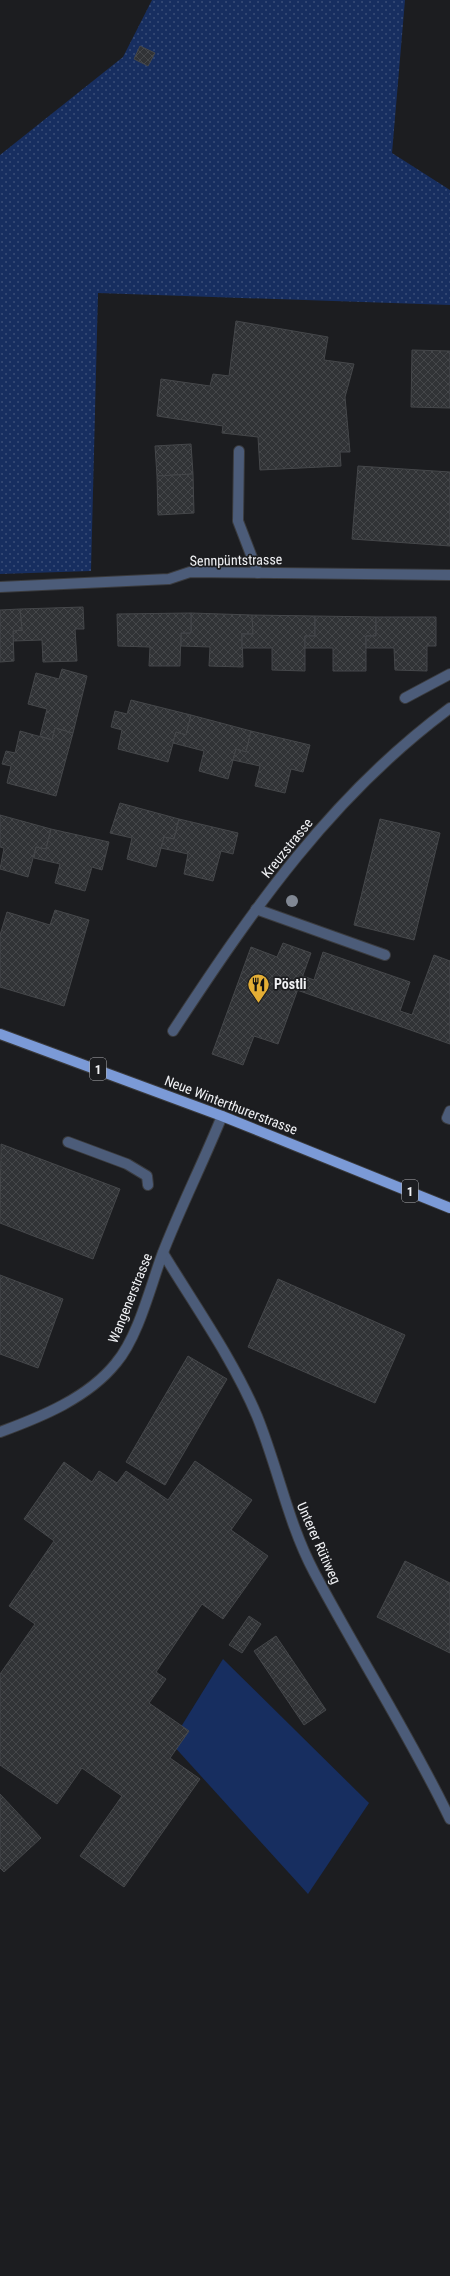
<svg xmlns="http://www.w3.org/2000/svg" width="450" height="2276" font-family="'Roboto Condensed',sans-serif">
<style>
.grass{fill:url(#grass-dots)}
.pitch{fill:#172e60}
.building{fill:url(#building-cross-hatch);stroke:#45474a}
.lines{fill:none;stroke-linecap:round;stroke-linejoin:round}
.lane-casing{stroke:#3a3b3e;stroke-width:12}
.street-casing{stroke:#3a3b3e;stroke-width:12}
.primary-casing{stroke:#3a3b3e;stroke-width:12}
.lane{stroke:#4c5c79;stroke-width:10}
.street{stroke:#4c5c79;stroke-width:10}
.primary{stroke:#7b9ad7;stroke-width:10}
.tree{fill:#818894}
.labels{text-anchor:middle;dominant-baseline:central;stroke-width:3.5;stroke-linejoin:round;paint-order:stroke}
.shield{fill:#1c1d20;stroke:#b0b1b4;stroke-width:1}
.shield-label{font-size:13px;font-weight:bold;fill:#f0f1f4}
.street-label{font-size:14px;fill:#f0f1f4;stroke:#1c1d20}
.poi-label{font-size:14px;font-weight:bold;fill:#f0f1f4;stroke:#1c1d20;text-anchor:start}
</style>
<defs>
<pattern id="grass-dots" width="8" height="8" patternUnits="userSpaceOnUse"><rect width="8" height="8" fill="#172e60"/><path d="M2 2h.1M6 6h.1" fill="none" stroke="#394d77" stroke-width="1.8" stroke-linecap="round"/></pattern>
<pattern id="building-cross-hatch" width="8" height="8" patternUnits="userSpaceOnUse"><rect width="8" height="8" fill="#313336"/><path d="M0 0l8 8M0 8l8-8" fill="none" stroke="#45474a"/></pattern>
</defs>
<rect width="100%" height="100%" fill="#1c1d20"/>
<!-- grass -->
<path class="grass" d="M152,0H405L392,153L450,190V305L98,293L91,571L0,574V155L123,57Z"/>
<!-- pitch -->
<path class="pitch" d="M223,1659L369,1803L308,1894L171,1743Z"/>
<!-- building -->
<g class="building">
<path d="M140,46L155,53L148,66L134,59Z"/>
<path d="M236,321L328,337L324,360L354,364L345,397L350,452H340L341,466L260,470L258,437L222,433L223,426L157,416L161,379L210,386L213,374L229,376Z"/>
<path d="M412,350L450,351V408L411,407Z"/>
<path d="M191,444L193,474L157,476L155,446Z"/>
<path d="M358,466L450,472V546L352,539Z"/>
<path d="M193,474L194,513L158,515L157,476Z"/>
<path d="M83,607L84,629H75L77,661L43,662L42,640L13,641V631L22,630L20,609Z"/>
<path d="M20,609L22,630L13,631L14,661L0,662V610Z"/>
<path d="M191,613L252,615L253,634H242L243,667L209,666L210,647L181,646V633H191Z"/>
<path d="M191,613V633H181L180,666H149L150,647L118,646L117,614Z"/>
<path d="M252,615L315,616V636H305V671L272,670V648H242V634H253Z"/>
<path d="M315,616L376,617V636H366V671H333V648H305V636H315Z"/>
<path d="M376,617H436V646H427V671L395,670L394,648H366V636H376Z"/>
<path d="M62,669L87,676L73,733L55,728L52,740L40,736L47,709L28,704L36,673L59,679Z"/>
<path d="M131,700L191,715L186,735L176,732L168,762L118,749L122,730L111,727L115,711L127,714Z"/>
<path d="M191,715L251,731L246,752L236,749L228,779L199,771L204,751L173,743L176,732L186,735Z"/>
<path d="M55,728L73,733L56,796L7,783L11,766L2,764L6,751L15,753L20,731L52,740Z"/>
<path d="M251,731L310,745L303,772L291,769L285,793L255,786L260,766L233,760L236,749L246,752Z"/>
<path d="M120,803L179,819L174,839L164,837L156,867L127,859L132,838L110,833Z"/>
<path d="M0,815L51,829L46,849L36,847L28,877L0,869L4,848L0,847Z"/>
<path d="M179,819L238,833L233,854L221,851L213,881L184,874L188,854L161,848L164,837L174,839Z"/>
<path d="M380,819L440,833L414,940L354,925Z"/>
<path d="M51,829L109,842L102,870L92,867L85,891L55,883L60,864L34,858L36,847L46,849Z"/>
<path d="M55,910L89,920L64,1006L0,987V935L7,912L50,925Z"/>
<path d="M283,943L311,953L278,1044L254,1036L243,1065L212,1054L251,947L277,957Z"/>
<path d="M323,952L410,982L400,1011L412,1015L434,955L450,961V1044L297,990L303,976L314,980Z"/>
<path d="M1,1144L120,1189L93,1259L0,1223Z"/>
<path d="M0,1275L63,1299L38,1368L0,1354Z"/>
<path d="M278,1279L405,1335L375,1403L248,1347Z"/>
<path d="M188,1356L227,1379L165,1485L126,1462Z"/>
<path d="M195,1461L252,1500L231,1530L268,1556L223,1619L202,1604L156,1672L166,1679L149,1703L189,1731L170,1758L200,1779L124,1887L80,1856L122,1796L82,1768L57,1804L0,1765V1674L35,1624L9,1606L54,1541L24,1519L64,1462L92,1482L99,1471L117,1483L126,1471L168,1500Z"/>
<path d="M405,1561L450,1583V1653L377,1617Z"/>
<path d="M249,1616L261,1624L242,1653L229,1645Z"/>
<path d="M276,1636L326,1710L304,1725L254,1651Z"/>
<path d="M0,1794L41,1838L4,1872L0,1868Z"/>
</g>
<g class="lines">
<defs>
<g id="lane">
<path d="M239,451L238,521L258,573"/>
<path d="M405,698L450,674"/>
<path d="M256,909L385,955"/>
<path d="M450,1111L447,1118L450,1119"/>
<path d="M68,1142L127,1164L147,1176L148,1185"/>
</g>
<g id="street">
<path d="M0,587L169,579L190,572L450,575"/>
<path d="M173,1031C253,909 331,796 450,708"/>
<path d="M163,1253C195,1306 233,1359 257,1416C278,1468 288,1523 314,1572C358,1655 409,1734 450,1819"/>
<path d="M0,1432C41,1417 88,1398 116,1363C138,1337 150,1288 162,1255C180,1208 203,1163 222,1116"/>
</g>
<path id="primary" d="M0,1034L222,1116L450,1208"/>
</defs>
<!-- lane casing -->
<use href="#lane" class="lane-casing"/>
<!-- street casing -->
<use href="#street" class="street-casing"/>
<!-- primary casing -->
<use href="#primary" class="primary-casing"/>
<!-- lane -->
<use href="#lane" class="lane"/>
<!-- street -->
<use href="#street" class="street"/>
<!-- primary -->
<use href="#primary" class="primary"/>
</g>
<!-- trees -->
<circle class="tree" cx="292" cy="901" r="6"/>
<!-- icons -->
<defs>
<symbol id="restaurant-pin" viewBox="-11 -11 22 30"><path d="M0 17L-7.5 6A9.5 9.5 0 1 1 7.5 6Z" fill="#e4ae35" stroke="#1c1d20"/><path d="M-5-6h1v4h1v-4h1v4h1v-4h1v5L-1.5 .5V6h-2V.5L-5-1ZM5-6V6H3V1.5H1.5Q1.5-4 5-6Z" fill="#111"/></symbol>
</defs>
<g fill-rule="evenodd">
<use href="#restaurant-pin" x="246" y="972" width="25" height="34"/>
</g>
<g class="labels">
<!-- shield labels -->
<g class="shield">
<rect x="90" y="1058" width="16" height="22" rx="3"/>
<rect x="402" y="1180" width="16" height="22" rx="3"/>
</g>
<g class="shield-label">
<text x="98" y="1069">1</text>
<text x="410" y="1191">1</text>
</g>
<!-- street labels -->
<g class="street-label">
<text transform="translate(236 560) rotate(-1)">Sennpüntstrasse</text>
<text transform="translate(287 848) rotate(-51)">Kreuzstrasse</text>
<text transform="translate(231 1105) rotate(21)">Neue Winterthurerstrasse</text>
<text transform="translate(130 1298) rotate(-68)">Wangenerstrasse</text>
<text transform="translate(319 1543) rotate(66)">Unterer Rütiweg</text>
</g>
<!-- poi labels -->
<g class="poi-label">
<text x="274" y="984">Pöstli</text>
</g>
</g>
</svg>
